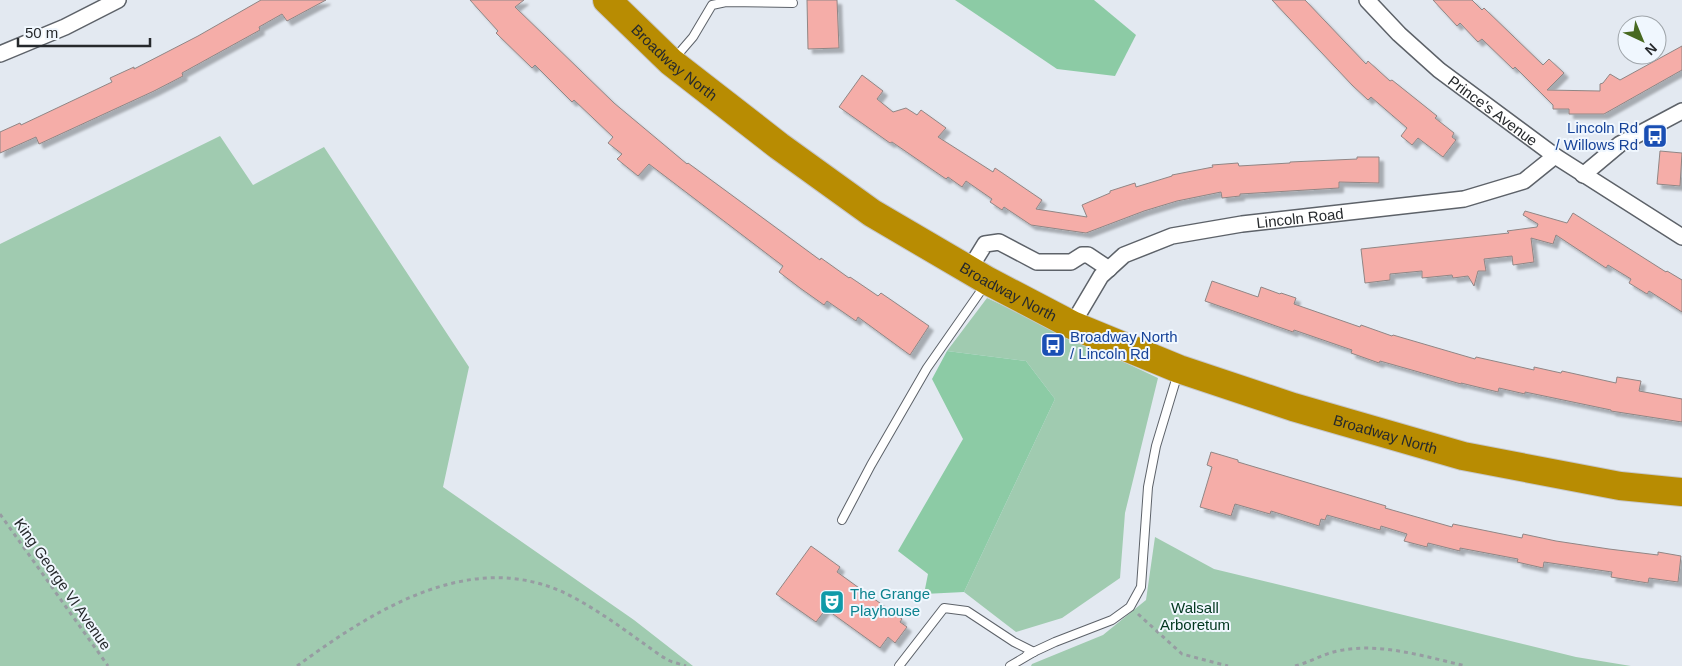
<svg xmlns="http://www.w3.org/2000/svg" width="1682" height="666" font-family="Arial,sans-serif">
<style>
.green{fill:#a0cbb0}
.forest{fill:#8ccba5}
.building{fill:#f5ada8;stroke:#908685;filter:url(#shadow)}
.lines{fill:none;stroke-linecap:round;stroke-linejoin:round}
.lane-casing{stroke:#5d6269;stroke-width:10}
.street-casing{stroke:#5d6269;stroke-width:18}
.highway-casing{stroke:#c7c7c8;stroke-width:30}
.path{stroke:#979ca2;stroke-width:3;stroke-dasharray:4 4;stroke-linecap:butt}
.lane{stroke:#fff;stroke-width:8}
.street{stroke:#fff;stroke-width:15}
.highway{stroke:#b88c02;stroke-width:28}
.labels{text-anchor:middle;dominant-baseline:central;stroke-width:4;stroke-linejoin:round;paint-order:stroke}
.street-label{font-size:15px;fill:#26292c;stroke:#f0f7fe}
.transit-label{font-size:15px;fill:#164399;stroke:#f0f7fe;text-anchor:end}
.culture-label{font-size:15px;fill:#0d838f;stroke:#f0f7fe;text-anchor:start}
.park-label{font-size:15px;fill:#01361e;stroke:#f0f7fe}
</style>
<defs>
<filter id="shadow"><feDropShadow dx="4.5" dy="4.5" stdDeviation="1" flood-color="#0004"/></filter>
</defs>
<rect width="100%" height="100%" fill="#e3e9f1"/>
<!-- green -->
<g class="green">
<path d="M220,136L253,185L324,147L469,367L443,487L634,620L693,666H0V244Z"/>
<path d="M987,298L1158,378L1125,513L1120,578L1062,618L1016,632L964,592L1055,399L1026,361L947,351Z"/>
<path d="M1155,537L1214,569L1576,657L1631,666H1031L1032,664L1103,635L1146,600Z"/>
</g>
<!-- forest -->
<g class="forest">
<path d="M955,0H1094L1136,35L1115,76L1057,69Z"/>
<path d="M947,351L1026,361L1055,399L964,592L924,594L928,574L898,551L963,439L932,379Z"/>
</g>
<!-- building -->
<g class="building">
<path d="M261,0H326L287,21L282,14L259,27L260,30L182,73L183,76L154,91L39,144L36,137L0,153V132L20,123L21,125L112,82L110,78L134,67V69L198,36Z"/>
<path d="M470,0H524L515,7L614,103L687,164L688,163L820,260L821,258L849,278L850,277L878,296L881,293L929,326L910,355L858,317L856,321L827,301L824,305L800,288L779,272L783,266L649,164L638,176L617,159L622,154L608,143L613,137L574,100L572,102L535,65L532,68L496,33L498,31Z"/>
<path d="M807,0H837L839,48L808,49Z"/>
<path d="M1272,0H1305L1366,64L1368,61L1390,81L1392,80L1437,116L1435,118L1454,133L1452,137L1456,140L1443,157L1418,138L1412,145L1401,136L1407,128L1371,97L1368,100L1352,85Z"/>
<path d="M1433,0H1472L1482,10L1484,8L1543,65L1549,59L1564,73L1547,90L1600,91V84L1603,83L1610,74L1620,80L1682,46V70L1604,114H1569V109H1553V105L1515,67L1513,69L1482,39L1478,42L1460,23L1457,26Z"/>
<path d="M862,75L883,91L877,99L893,112L906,108L917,115L921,110L946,128L938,137L993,172L995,168L1042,200L1036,209L1087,217L1082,205L1110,193V191L1135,183L1136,187L1172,176V175L1213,167L1212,165L1238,163L1239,166L1290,163V162L1357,159V157H1379V183L1339,182V188L1240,194V196L1222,198L1221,192L1177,201L1144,211L1086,233L1031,225L1004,207L1002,210L990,202L992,199L966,181L962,187L948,177L946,179L892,142L890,143L839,107Z"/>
<path d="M1660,151L1682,153L1680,186L1657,184Z"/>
<path d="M1525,211L1567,223L1573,213L1666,272L1667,271L1682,280V312L1649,291L1647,294L1629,283L1631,279L1608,265L1606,268L1556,235L1553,244L1531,238L1534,262L1513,265L1512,256L1484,259L1486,271H1478L1474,286L1468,276L1453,278L1452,275L1422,278V271L1390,274V280L1365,283L1361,249L1509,233L1507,231L1537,227L1538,224L1523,215Z"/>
<path d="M1212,281L1258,297L1261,287L1280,294L1281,293L1296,298L1294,304L1360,327L1361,325L1392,336L1393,335L1475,359L1476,357L1534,370V367L1561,373L1562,371L1616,383L1617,377L1641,381L1639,391L1682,399V422L1611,411V410L1525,392V394L1499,388L1498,392L1461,383V384L1380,361L1379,363L1351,353L1352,350L1294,330L1293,332L1205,301Z"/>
<path d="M1211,452L1238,460V462L1386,506L1385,508L1452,527L1453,524L1522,538L1523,534L1556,541L1609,549L1658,555V552L1681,556L1678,582L1649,578L1648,583L1611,577L1612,572L1544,562L1543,568L1517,562L1518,559L1460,548V551L1428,543L1427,547L1404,541L1407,534L1381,526L1380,530L1327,515L1325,520L1321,519L1319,526L1271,511L1270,514L1235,504L1231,516L1200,507L1212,467L1207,465Z"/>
<path d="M811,546L840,567L837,572L902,619L900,622L907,627L895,643L888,637L880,648L826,609L816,622L776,594Z"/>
</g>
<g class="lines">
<defs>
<g id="lane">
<path d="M674,59L693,37L712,5L726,2L793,3"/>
<path d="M842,520L871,465L927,368L985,285"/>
<path d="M1027,655L1055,642L1112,620L1130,607L1141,587L1148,487L1156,446L1178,373"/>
<path d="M899,666L944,608L967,611L1014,642L1034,652"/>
<path d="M1010,666L1032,653"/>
</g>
<g id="street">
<path id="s1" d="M1367,0L1399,34L1439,70L1555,156L1682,237"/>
<path d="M0,54L65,27L118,0"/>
<path d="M1583,175L1620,144L1682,111"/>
<path d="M969,270L985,244L999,242L1037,262H1071L1082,255H1088L1109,269"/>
<path id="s2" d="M1072,325L1101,276L1124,255L1172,236L1242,224L1464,199L1524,181L1555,156"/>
</g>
<g id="highway">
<path id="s3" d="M607,0L671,62L779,146L872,213L988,281L1072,325L1179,369L1293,407L1463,456L1620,486L1682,492"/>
</g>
</defs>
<!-- lane casing -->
<use href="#lane" class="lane-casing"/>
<!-- street casing -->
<use href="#street" class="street-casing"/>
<!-- highway casing -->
<use href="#highway" class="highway-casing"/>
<!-- path -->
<g class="path">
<path d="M0,514L108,666"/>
<path d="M1138,614L1182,654L1228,666"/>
<path d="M297,666C378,607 480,542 580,601C601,613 621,627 640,641C649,647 659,655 668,660C674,663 681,664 686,666"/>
<path d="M1295,666C1311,662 1326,652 1343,650C1383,643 1426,657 1466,666"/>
</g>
<!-- lane -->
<use href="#lane" class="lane"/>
<!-- street -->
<use href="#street" class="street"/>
<!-- highway -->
<use href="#highway" class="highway"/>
</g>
<!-- icons -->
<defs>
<symbol id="bus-square" viewBox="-11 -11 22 22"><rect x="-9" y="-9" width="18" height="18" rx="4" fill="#1a4fb4" stroke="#f0f7fe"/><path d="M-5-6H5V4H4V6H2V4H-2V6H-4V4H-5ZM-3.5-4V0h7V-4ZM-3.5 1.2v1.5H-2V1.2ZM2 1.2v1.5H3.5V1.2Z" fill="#fff"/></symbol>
<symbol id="theatre-square" viewBox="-11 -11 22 22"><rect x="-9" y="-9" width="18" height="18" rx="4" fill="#0f9aa8" stroke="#f0f7fe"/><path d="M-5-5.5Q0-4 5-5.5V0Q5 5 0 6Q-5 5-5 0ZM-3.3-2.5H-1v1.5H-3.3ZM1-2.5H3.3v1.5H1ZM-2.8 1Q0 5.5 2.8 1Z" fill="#fff"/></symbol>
</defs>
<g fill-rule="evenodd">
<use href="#bus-square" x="1641" y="122" width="28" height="28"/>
<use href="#bus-square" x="1039" y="331" width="28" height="28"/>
<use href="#theatre-square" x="818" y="588" width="28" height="28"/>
</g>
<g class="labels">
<!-- street labels -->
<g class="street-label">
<text stroke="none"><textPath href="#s3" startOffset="92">Broadway North</textPath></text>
<text stroke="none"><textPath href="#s1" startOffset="168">Prince's Avenue</textPath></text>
<text stroke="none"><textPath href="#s2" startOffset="269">Lincoln Road</textPath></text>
<text stroke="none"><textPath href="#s3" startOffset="498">Broadway North</textPath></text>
<text stroke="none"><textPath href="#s3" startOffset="902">Broadway North</textPath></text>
<text transform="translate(63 584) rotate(55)">King George VI Avenue</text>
</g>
<!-- transit labels -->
<g class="transit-label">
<text x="1638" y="127">Lincoln Rd<tspan x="1638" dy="17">/ Willows Rd</tspan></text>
<text x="1070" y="336" text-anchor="start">Broadway North<tspan x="1070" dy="17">/ Lincoln Rd</tspan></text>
</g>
<!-- culture labels -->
<g class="culture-label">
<text x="850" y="593">The Grange<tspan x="850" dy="17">Playhouse</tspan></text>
</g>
<!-- park labels -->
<g class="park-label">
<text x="1195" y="607">Walsall<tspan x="1195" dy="17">Arboretum</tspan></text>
</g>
</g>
<!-- north arrow -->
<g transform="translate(1642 40) rotate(136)"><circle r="24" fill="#f0f7fe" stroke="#9fa5aa"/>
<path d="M0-4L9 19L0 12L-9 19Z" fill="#476920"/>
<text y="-8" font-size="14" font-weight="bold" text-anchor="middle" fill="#26292c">N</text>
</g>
<!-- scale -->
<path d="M18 38v8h132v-8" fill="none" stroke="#26292c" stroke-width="2.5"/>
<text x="25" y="38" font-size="15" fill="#26292c" stroke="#f0f7fe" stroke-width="4" paint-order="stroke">50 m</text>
</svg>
